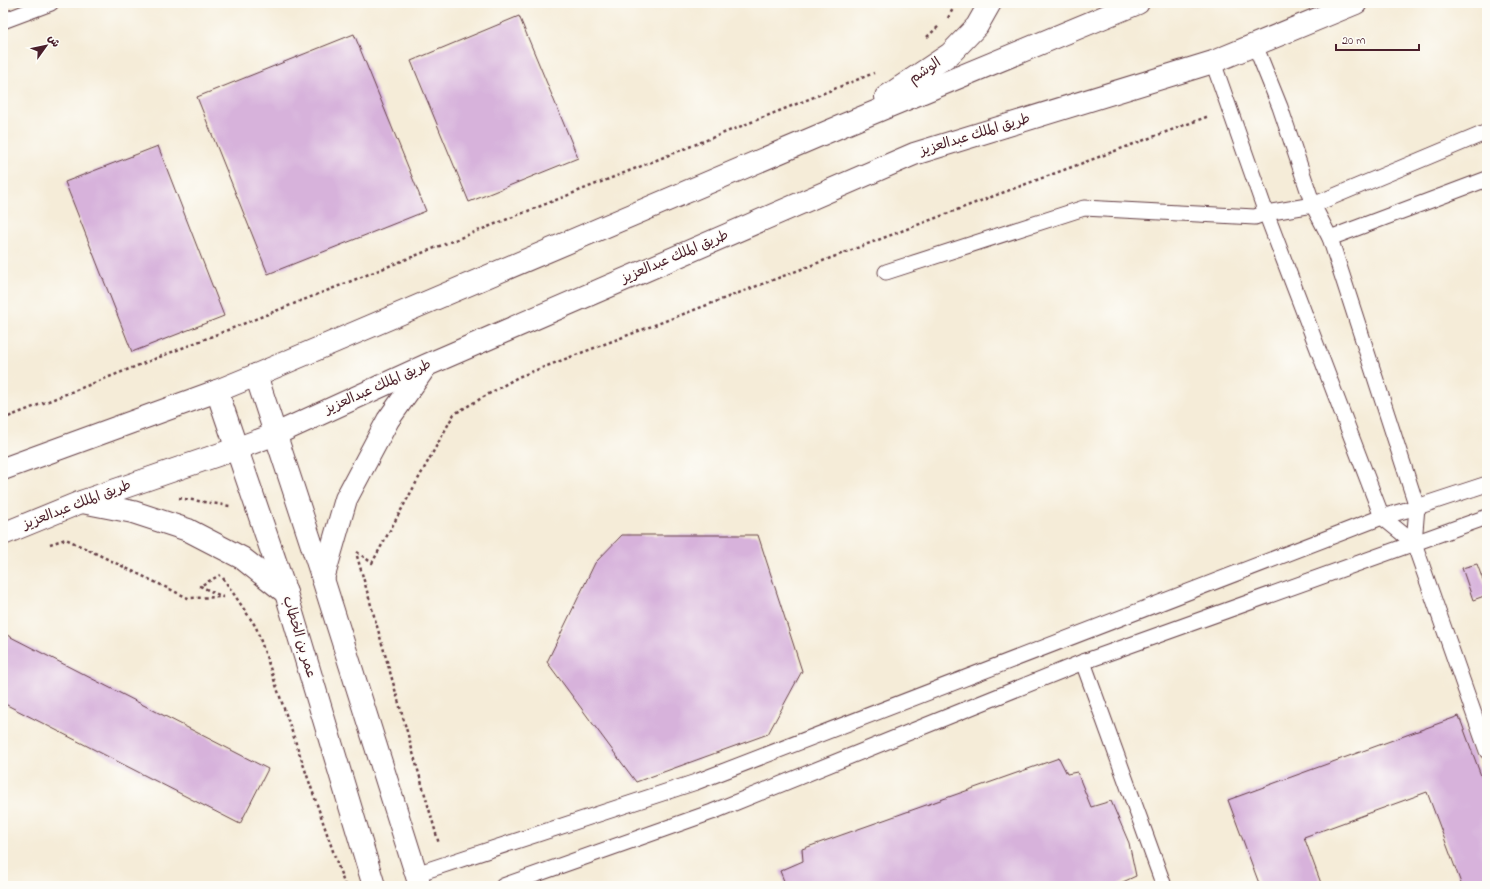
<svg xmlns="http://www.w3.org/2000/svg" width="1490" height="889" font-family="'Indie Flower','Playpen Sans Arabic',sans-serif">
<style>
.building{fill:#d7b2db}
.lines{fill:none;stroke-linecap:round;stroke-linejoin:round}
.lane-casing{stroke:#643e45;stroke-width:17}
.secondary-casing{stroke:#643e45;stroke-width:24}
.path{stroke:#643e45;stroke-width:2.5;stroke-dasharray:3 3;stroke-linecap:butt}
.lane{stroke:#fff;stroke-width:15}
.secondary{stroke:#fff;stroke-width:22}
.labels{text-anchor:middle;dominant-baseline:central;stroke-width:3;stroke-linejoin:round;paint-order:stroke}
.street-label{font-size:14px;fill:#4a1f2b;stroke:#fdfcf7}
</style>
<rect width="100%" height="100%" fill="#fdfcf7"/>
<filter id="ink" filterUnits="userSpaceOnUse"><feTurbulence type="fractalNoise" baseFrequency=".025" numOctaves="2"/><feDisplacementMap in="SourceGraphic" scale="8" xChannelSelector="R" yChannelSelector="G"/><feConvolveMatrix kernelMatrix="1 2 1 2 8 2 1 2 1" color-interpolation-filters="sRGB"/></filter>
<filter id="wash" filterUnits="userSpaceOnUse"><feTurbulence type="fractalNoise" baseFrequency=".012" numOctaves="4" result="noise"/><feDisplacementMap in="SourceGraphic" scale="16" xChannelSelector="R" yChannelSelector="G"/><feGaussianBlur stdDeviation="0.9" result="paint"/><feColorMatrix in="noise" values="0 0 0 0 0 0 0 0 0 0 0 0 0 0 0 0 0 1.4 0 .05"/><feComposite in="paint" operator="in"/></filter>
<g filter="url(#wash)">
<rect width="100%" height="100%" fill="#f5ecd8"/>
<g id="blocks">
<!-- building -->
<g class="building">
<path d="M519,16L578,158L469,202L411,61Z"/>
<path d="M354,34L426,211L268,274L197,97Z"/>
<path d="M158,146L224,316L132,352L65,182Z"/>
<path d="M622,535H758L802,671L768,734L636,782L547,662L595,563Z"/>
<path d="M1477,564L1487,591V595L1473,600L1462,568Z"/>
<path d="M3,633L268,769L240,824L3,703Z"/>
<path d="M1459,716L1487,792V886H1462L1427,792L1304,837L1322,886H1260L1228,800Z"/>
<path d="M1059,758L1067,774L1077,772L1091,807L1111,801L1129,843L1136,876L1114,886H786L780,871L803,861L802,849Z"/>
</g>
</g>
</g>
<g filter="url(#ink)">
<use href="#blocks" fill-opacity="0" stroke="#643e45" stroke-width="1"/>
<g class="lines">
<defs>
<g id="lane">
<path d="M3,21L51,3"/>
<path d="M1255,45L1280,107L1313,205L1330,238L1417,507L1414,543L1487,751"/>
<path d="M1213,62L1266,213L1382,517L1414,543"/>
<path d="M1330,238L1487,179"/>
<path d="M886,272L1084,208L1255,217L1266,213L1313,205L1487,132"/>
<path d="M1083,662L1164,886"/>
<path d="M416,874L696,782L1382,517L1417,507L1487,484"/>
<path d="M503,886L712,812L1083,662L1487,517"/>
</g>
<g id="secondary">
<path d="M886,97L950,54L977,26L990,3"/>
<path d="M256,375L323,579L420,886"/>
<path d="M217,391L286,593L374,886"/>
<path d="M3,469L217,391L256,375L846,124L1138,3"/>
<path d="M82,502L133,512L188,530L242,558L286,593"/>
<path d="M3,534L81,502L238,448L276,434L427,365L914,154L1213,62L1356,3"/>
<path d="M323,579L346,499L388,420L426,366"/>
</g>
</defs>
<!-- lane casing -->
<use href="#lane" class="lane-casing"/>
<!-- secondary casing -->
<use href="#secondary" class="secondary-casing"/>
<!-- path -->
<g class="path">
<path d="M948,18L956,3"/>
<path d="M927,37L940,25"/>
<path d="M3,419L629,171L874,73"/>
<path d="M179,498L230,506"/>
<path d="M50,544L66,539L188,598L223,597L200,586L220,575"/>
<path d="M357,552L372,563L454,414L518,377L983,200L1209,116"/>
<path d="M357,556L439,844"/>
<path d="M223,578L256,627L345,886"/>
</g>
<!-- lane -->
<use href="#lane" class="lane"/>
<!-- secondary -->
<use href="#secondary" class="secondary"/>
</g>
</g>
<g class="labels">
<!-- street labels -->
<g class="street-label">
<text transform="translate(925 71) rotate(-34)">الوشم</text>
<text transform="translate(975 135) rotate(-17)">طريق الملك عبدالعزيز</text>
<text transform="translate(675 257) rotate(-23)">طريق الملك عبدالعزيز</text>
<text transform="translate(378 387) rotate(-24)">طريق الملك عبدالعزيز</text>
<text transform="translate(77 505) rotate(-21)">طريق الملك عبدالعزيز</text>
<text transform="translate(299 637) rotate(73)">عمر بن الخطاب</text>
</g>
</g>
<!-- margin -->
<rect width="1490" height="889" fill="none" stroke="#fdfcf7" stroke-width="16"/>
<!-- north arrow -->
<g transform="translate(46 46) rotate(57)" stroke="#fdfcf7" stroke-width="3" paint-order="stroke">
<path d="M0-3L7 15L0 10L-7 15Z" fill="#4a1f2b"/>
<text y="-6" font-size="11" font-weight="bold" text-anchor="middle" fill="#4a1f2b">ش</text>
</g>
<!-- scale -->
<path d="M1336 44v6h83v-6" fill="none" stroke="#4a1f2b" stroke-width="2"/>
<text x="1342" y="44" font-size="12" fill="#4a1f2b" stroke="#fdfcf7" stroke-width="3" paint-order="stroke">20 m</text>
</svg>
